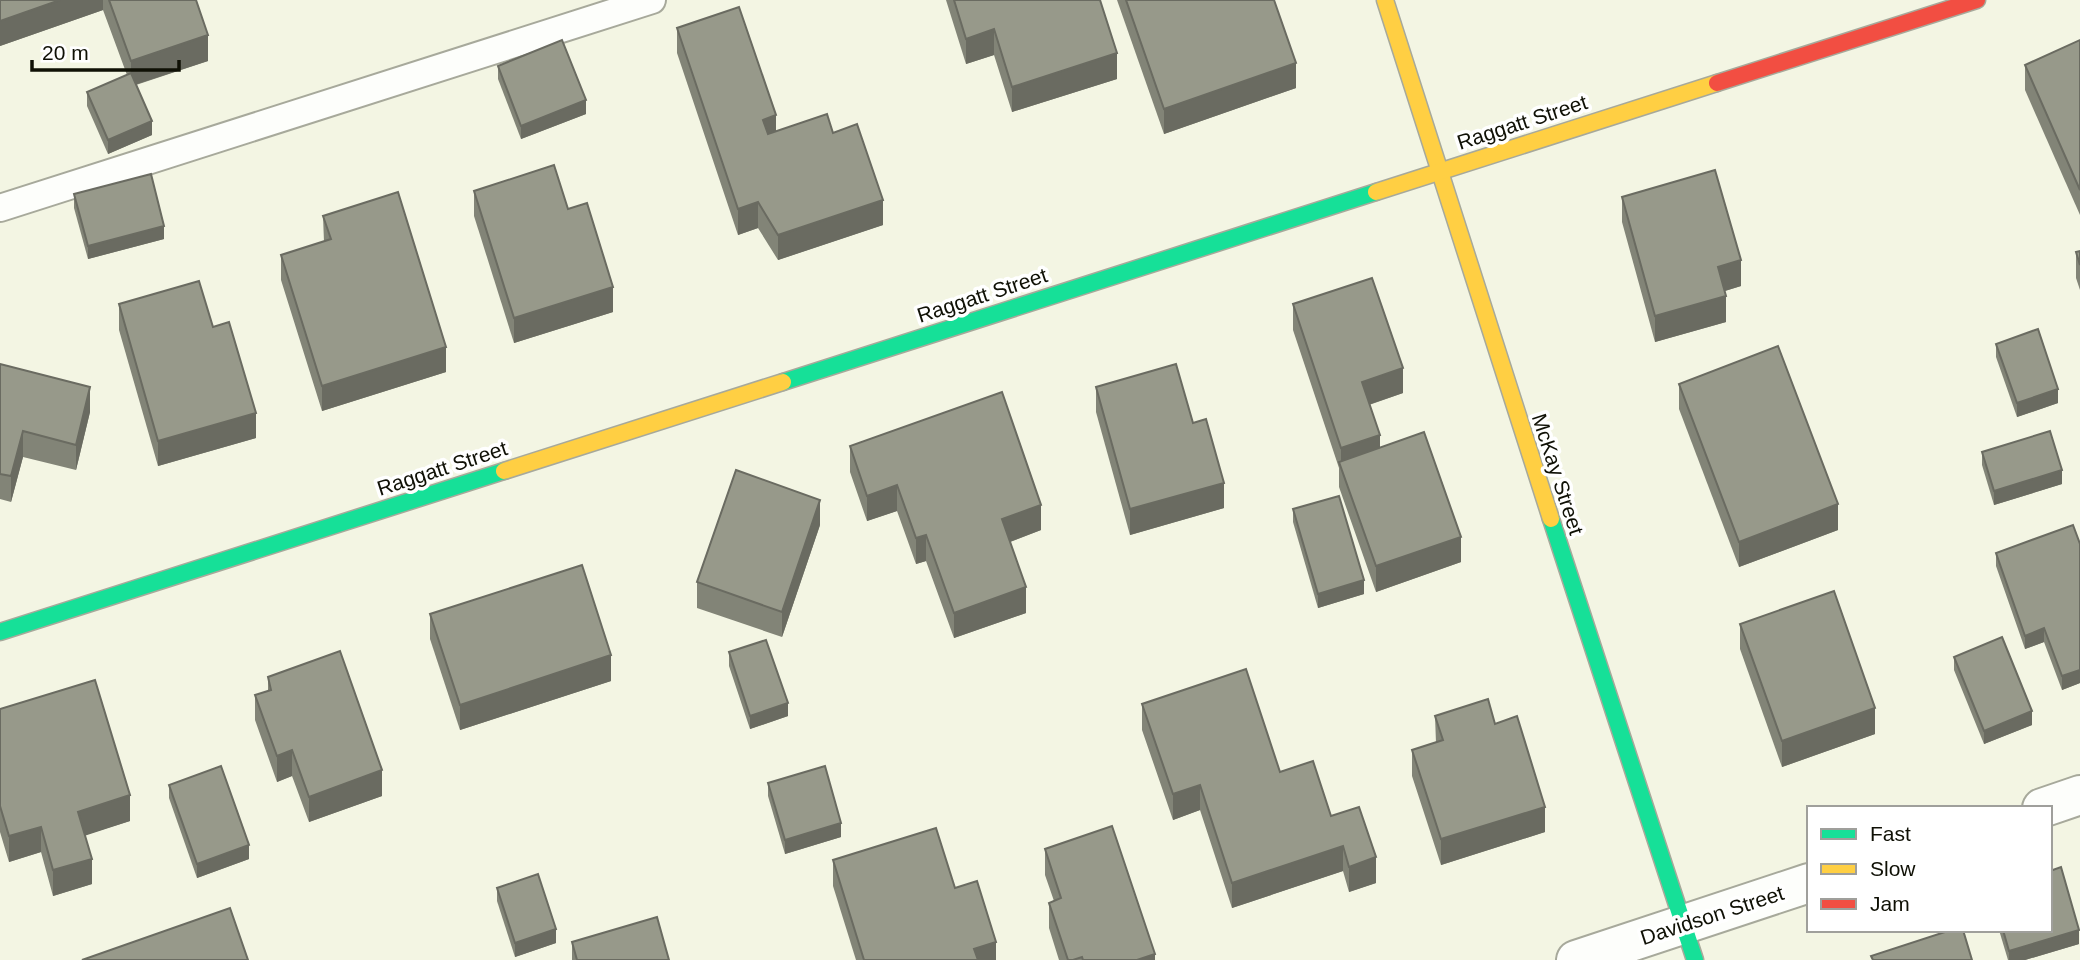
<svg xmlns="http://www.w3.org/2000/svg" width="2080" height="960" font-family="Arial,sans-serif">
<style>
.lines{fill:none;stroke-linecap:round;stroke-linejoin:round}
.lane-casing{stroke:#a7a99b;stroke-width:30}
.street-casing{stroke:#a7a99b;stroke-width:42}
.fast-casing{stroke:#a7a99b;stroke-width:19}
.slow-casing{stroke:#a7a99b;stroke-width:19}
.jam-casing{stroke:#a7a99b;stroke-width:19}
.lane{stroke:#fdfefb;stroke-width:26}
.street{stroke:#fdfefb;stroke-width:38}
.fast{stroke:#16e098;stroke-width:16}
.slow{stroke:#ffcf43;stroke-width:16}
.jam{stroke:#f24e42;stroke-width:16}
.wall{fill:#828477}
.shaded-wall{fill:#6a6b61}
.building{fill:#97998a;stroke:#6a6b61;stroke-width:2}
.labels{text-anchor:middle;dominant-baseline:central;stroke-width:7;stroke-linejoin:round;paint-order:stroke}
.street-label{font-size:21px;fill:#0f1005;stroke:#fff}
</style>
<rect width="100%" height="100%" fill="#f3f5e3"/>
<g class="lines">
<defs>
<path id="lane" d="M0,208L652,0"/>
<g id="street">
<path d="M2042,808L2080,795"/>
<path d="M1576,960L1809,883"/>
</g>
<g id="fast">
<path d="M783,382L1376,192"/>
<path d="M1551,519L1695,960"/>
<path d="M0,632L504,471"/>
</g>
<g id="slow">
<path d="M1385,0L1551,519"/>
<path d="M1376,192L1717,83"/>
<path d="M504,471L783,382"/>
</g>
<path id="jam" d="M1717,83L1977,0"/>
</defs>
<!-- lane casing -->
<use href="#lane" class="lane-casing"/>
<!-- street casing -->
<use href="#street" class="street-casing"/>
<!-- fast casing -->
<use href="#fast" class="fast-casing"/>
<!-- slow casing -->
<use href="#slow" class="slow-casing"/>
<!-- jam casing -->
<use href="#jam" class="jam-casing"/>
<!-- lane -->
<use href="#lane" class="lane"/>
<!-- street -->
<use href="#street" class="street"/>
<!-- fast -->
<use href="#fast" class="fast"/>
<!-- slow -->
<use href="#slow" class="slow"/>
<!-- jam -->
<use href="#jam" class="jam"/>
</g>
<!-- wall -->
<g class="wall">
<path d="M0,0H196L208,61L136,85L152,135L108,154L87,106V92L127,75L103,10L0,46Z"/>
<path d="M946,0H1100L1117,79L1012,112L994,55L966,64Z"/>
<path d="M1117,0H1274L1296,88L1164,134Z"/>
<path d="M677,28L776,131L833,133L883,225L778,260L758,228L738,235L677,53Z"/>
<path d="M2080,40V215L2025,90V65Z"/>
<path d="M498,66L586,114L521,139L498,79Z"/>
<path d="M474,191L568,209L613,312L514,343L474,216Z"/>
<path d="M74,194L164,239L88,259L74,208Z"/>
<path d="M1622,197L1741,286L1725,291L1726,322L1655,342L1622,222Z"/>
<path d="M323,216L446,372L322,411L281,280V255L324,242Z"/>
<path d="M2080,251V290L2076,278V252Z"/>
<path d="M119,304L213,327L256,438L158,466L119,330Z"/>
<path d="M1293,304L1403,393L1369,405L1380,448L1461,562L1376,592L1339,487V468L1293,330Z"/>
<path d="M1996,344L2058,403L2017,417L1996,357Z"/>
<path d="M0,364L90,412L76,470L23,457L11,502L0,499Z"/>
<path d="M1679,384L1838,530L1739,567L1679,409Z"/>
<path d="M1096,387L1193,423L1224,508L1130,535L1096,412Z"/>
<path d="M850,446L1041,530L1010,542L1026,613L954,638L926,561L916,564L897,511L867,521L850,472Z"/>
<path d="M1982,452L2062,484L1994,505L1982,465Z"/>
<path d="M1293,509L1364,594L1318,608L1293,522Z"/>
<path d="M820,525L782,637L697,608V582Z"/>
<path d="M2080,544V683L2062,690L2044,642L2025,649L1996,566V553Z"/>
<path d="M430,614L611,681L460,730L430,639Z"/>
<path d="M1740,624L1875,734L1782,767L1740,649Z"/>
<path d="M729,652L788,716L750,729L729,666Z"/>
<path d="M1954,657L2032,725L1984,744L1954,670Z"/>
<path d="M268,677L382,796L309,822L292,776L277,782L255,720V695L268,691Z"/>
<path d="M1142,704L1280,772L1331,816L1376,883L1349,892L1343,871L1232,908L1200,810L1173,820L1142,730Z"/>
<path d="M0,709L130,821L85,835L92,884L53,896L41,852L9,862L0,832Z"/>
<path d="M1435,716L1495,724L1545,832L1441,865L1412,776V750L1436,743Z"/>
<path d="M768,783L841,837L785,854L768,796Z"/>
<path d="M169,785L249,859L197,878L169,798Z"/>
<path d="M1045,849L1155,960H1059L1049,928V903L1054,901L1045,875Z"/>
<path d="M833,860L996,960H856L833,886Z"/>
<path d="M497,888L556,943L515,957L497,901Z"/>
<path d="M1999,930H2050L2079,944L2025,960H2008Z"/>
<path d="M572,942L669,960H572Z"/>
</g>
<!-- shaded-wall -->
<g class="shaded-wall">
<path d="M60,0H103V10L0,46V21Z"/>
<path d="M994,29V55L966,64V39Z"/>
<path d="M208,35V61L131,86V61Z"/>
<path d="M1117,53V79L1012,112V87Z"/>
<path d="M1296,63V88L1164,134V109Z"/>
<path d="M586,100V114L521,139V126Z"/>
<path d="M776,115V141L763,145V120Z"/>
<path d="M152,121V135L108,154V140Z"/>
<path d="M883,200V225L778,260V235Z"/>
<path d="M758,202V228L738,235V209Z"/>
<path d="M164,226V239L88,259V246Z"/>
<path d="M1741,260V286L1718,293V267Z"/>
<path d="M613,287V312L514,343V318Z"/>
<path d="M1726,296V322L1655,342V316Z"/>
<path d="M446,347V372L322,411V386Z"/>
<path d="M1403,368V393L1362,407V382Z"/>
<path d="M90,387V412L76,470V445Z"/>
<path d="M2058,389V403L2017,417V403Z"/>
<path d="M256,413V438L158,466V441Z"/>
<path d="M23,431V457L11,502V476Z"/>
<path d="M1380,435V460L1341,467V448Z"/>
<path d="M2062,470V484L1994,505V491Z"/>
<path d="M1224,483V508L1130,535V509Z"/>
<path d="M897,485V511L867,521V496Z"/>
<path d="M820,500V525L782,637V612Z"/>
<path d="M1838,504V530L1739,567V542Z"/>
<path d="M1041,505V530L1002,545V519Z"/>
<path d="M926,535V561L916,564V538Z"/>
<path d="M1461,537V562L1376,592V566Z"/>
<path d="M1364,580V594L1318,608V594Z"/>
<path d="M1026,587V613L954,638V613Z"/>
<path d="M2044,628V642L2025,649V636Z"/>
<path d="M611,655V681L460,730V705Z"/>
<path d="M2080,670V683L2062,690V676Z"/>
<path d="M788,703V716L750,729V716Z"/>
<path d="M1875,708V734L1782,767V741Z"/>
<path d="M2032,711V725L1984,744V731Z"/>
<path d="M292,750V776L277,782V756Z"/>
<path d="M382,770V796L309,822V797Z"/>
<path d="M1200,785V810L1173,820V794Z"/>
<path d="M130,795V821L78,838V812Z"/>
<path d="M1545,807V832L1441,865V839Z"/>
<path d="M841,823V837L785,854V840Z"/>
<path d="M41,827V852L9,862V836Z"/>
<path d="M249,845V859L197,878V864Z"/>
<path d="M1343,846V871L1232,908V883Z"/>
<path d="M1376,857V883L1349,892V867Z"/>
<path d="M92,859V884L53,896V870Z"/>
<path d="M556,929V943L515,957V943Z"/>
<path d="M2079,930V944L2025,960H2009V951Z"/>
<path d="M996,942V960H974V949Z"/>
<path d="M1155,954V960H1137Z"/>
</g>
<!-- building -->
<g class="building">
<path d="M0,0H60L0,21Z"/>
<path d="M109,0H196L208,35L131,61Z"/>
<path d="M954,0H1100L1117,53L1012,87L994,29L966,39Z"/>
<path d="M1126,0H1274L1296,63L1164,109Z"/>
<path d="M739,7L776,115L763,120L768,134L827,114L833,133L857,124L883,200L778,235L758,202L738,209L677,28Z"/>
<path d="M562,40L586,100L521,126L498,66Z"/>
<path d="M2080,40V190L2025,65Z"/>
<path d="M131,73L152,121L108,140L87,92Z"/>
<path d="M554,165L568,209L587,203L613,287L514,318L474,191Z"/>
<path d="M1715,170L1741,260L1718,267L1726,296L1655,316L1622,197Z"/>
<path d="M151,174L164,226L88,246L74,194Z"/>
<path d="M398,192L446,347L322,386L281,255L331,239L323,216Z"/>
<path d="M2080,251V265L2076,252Z"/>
<path d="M1372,278L1403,368L1362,382L1380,435L1341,448L1293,304Z"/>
<path d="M199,281L213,327L229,322L256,413L158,441L119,304Z"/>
<path d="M2038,329L2058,389L2017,403L1996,344Z"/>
<path d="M1778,346L1838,504L1739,542L1679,384Z"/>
<path d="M0,364L90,387L76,445L23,431L11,476L0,474Z"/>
<path d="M1176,364L1193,423L1206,419L1224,483L1130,509L1096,387Z"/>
<path d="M1002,392L1041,505L1002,519L1026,587L954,613L926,535L916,538L897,485L867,496L850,446Z"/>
<path d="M2050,431L2062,470L1994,491L1982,452Z"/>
<path d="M1424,432L1461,537L1376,566L1339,462Z"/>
<path d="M736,470L820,500L782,612L697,582Z"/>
<path d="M1339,496L1364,580L1318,594L1293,509Z"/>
<path d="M2073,525L2080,544V670L2062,676L2044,628L2025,636L1996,553Z"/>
<path d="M582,565L611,655L460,705L430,614Z"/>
<path d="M1834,591L1875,708L1782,741L1740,624Z"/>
<path d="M2002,637L2032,711L1984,731L1954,657Z"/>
<path d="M766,640L788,703L750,716L729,652Z"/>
<path d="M340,651L382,770L309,797L292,750L277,756L255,695L271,690L268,677Z"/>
<path d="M1246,669L1280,772L1313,761L1331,816L1359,807L1376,857L1349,867L1343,846L1232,883L1200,785L1173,794L1142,704Z"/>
<path d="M95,680L130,795L78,812L92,859L53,870L41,827L9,836L0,806V709Z"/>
<path d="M1488,699L1495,724L1517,716L1545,807L1441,839L1412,750L1443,740L1435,716Z"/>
<path d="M221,766L249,845L197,864L169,785Z"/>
<path d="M825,766L841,823L785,840L768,783Z"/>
<path d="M1112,826L1155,954L1137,960H1083L1082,957L1073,960H1068L1049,903L1061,898L1045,849Z"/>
<path d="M936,828L955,888L977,881L996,942L974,949L978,960H864L833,860Z"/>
<path d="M2061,867L2079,930L2009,951L2003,930H2050V871Z"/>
<path d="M538,874L556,929L515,943L497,888Z"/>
<path d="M230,908L248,960H82Z"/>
<path d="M657,917L669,960H577L572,942Z"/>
<path d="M1951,930H1963L1972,960H1873L1871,956Z"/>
</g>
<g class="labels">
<!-- street labels -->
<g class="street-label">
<text transform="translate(1522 122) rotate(-18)">Raggatt Street</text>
<text transform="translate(982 295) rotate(-18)">Raggatt Street</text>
<text transform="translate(442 468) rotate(-18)">Raggatt Street</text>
<text transform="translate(1558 474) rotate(72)">McKay Street</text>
<text transform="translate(1712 915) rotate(-18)">Davidson Street</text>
</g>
</g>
<!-- legend -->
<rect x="1807" y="806" width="245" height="126" fill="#ffffff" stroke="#9f9f9b" stroke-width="2"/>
<rect x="1821" y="829" width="35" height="10" fill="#16e098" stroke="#9f9f9b" stroke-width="2"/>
<text x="1870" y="841" font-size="21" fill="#0f1005">Fast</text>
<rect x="1821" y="864" width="35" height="10" fill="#ffcf43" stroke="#9f9f9b" stroke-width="2"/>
<text x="1870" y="876" font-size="21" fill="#0f1005">Slow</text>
<rect x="1821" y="899" width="35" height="10" fill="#f24e42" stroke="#9f9f9b" stroke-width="2"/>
<text x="1870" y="911" font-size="21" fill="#0f1005">Jam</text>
<!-- scale -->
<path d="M32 60v10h147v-10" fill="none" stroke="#0f1005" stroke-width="3.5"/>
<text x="42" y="60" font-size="21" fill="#0f1005" stroke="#ffffff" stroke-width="5" paint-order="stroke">20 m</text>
</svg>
